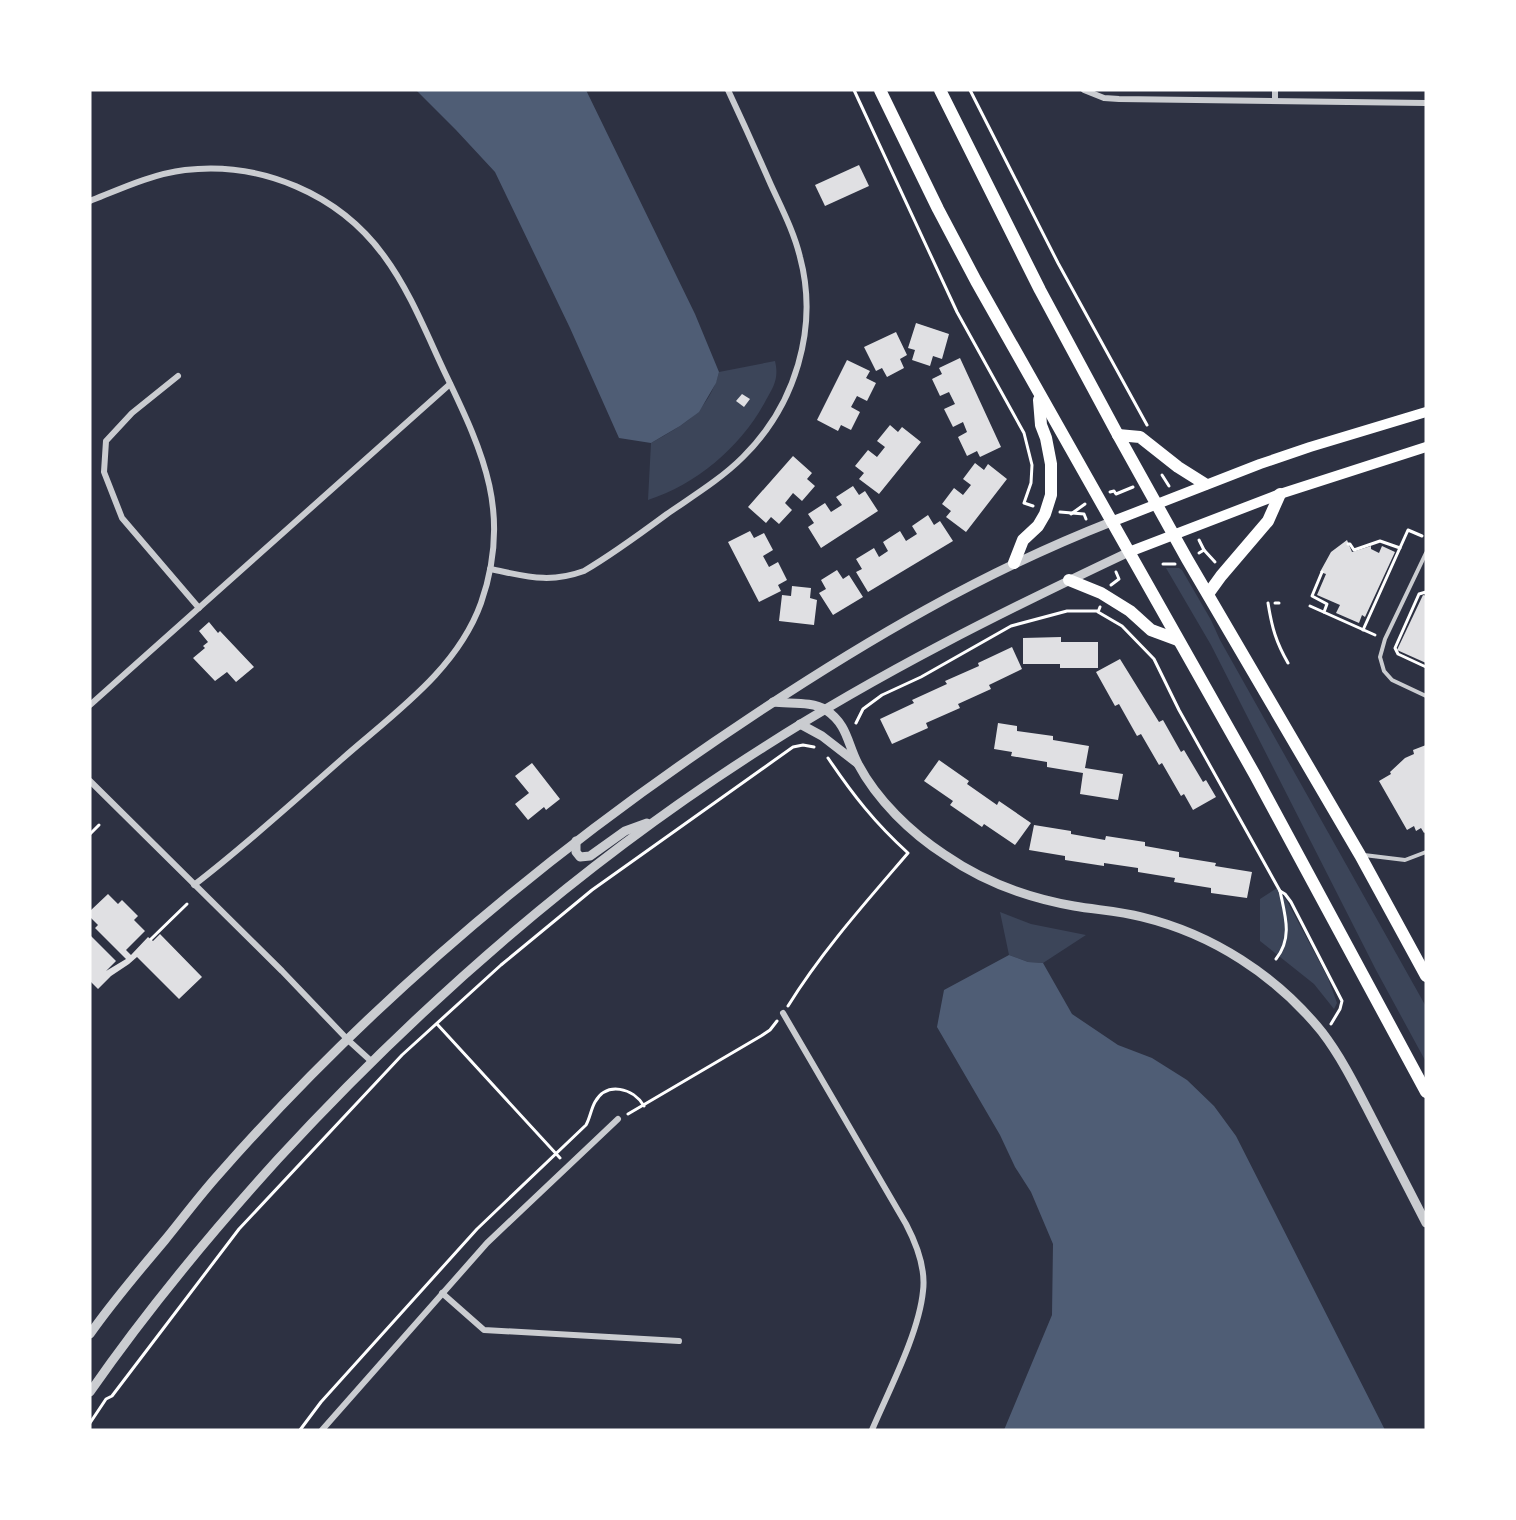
<svg xmlns="http://www.w3.org/2000/svg" width="1516" height="1520" font-family="'Alegreya Sans',sans-serif">
<style>
.green{fill:#3c4559}
.water{fill:#4f5d75}
.building{fill:#e0e0e3}
.lines{fill:none;stroke-linecap:round;stroke-linejoin:round}
.path{stroke:#fff;stroke-width:3}
.service{stroke:#caccd0;stroke-width:4}
.minor{stroke:#caccd0;stroke-width:6}
.tertiary{stroke:#caccd0;stroke-width:9}
.secondary{stroke:#fff;stroke-width:10}
.primary{stroke:#fff;stroke-width:12}
</style>
<rect width="100%" height="100%" fill="#2d3142"/>
<!-- green -->
<g class="green">
<path d="M775,361C779,378 774,386 766,400C742,446 697,484 648,500L651,443C685,424 708,412 719,372Z"/>
<path d="M1166,568H1179L1182,570L1211,620L1220,640L1424,1003L1426,1007V1062L1376,970L1211,645Z"/>
<path d="M1277,888L1287,901L1328,978L1337,1003L1334,1009L1314,984L1260,941V899Z"/>
<path d="M1000,912L1031,924L1086,935L1043,963L1028,962L1009,955Z"/>
</g>
<!-- water -->
<g class="water">
<path d="M416,90H586L695,314L719,372L716,383L699,412L680,426L651,443L619,438L570,328L495,172L456,130Z"/>
<path d="M1009,955L1028,962L1043,963L1072,1014L1118,1045L1152,1058L1187,1080L1214,1106L1236,1136L1385,1430H1004L1052,1315L1053,1244L1031,1192L1015,1167L1000,1135L937,1027L944,990Z"/>
</g>
<!-- building -->
<g class="building">
<path d="M859,165L869,186L825,206L815,185Z"/>
<path d="M916,323L949,334L942,359L933,356L930,366L912,360L915,350L908,348Z"/>
<path d="M896,332L907,355L900,359L904,368L887,377L882,368L876,371L864,347Z"/>
<path d="M960,358L1001,447L980,457L977,451L967,456L958,437L967,432L963,422L953,427L944,409L955,404L949,392L940,396L932,379L942,374L939,368Z"/>
<path d="M847,360L870,371L866,378L876,383L867,401L857,396L851,407L860,412L851,430L841,425L838,431L817,420Z"/>
<path d="M742,394L750,399L744,407L736,401Z"/>
<path d="M890,425L898,432L902,427L921,442L879,494L859,479L864,473L855,466L868,450L877,457L885,447L877,441Z"/>
<path d="M793,456L812,473L807,479L815,486L802,501L793,493L785,503L792,510L779,524L771,517L766,523L748,507Z"/>
<path d="M975,463L984,470L988,464L1007,479L966,532L946,517L951,511L942,504L954,488L963,495L971,485L963,479Z"/>
<path d="M853,486L859,495L865,491L878,511L821,548L808,527L814,523L808,514L825,503L831,512L842,505L836,497Z"/>
<path d="M928,515L934,525L940,521L953,541L868,592L856,572L862,569L856,559L874,548L879,557L888,551L883,542L900,531L906,541L917,534L912,526Z"/>
<path d="M750,531L754,538L764,533L773,550L763,556L769,567L778,562L787,580L778,585L781,591L759,602L728,542Z"/>
<path d="M1347,540L1352,552L1371,546V549L1379,553L1382,546L1395,552L1365,617L1362,615L1359,623L1336,613L1340,605L1317,595L1326,574L1320,572L1331,552Z"/>
<path d="M837,570L843,579L849,575L863,597L833,615L819,593L826,589L821,580Z"/>
<path d="M792,586L811,588L810,598L817,600L814,625L779,621L782,595L791,596Z"/>
<path d="M1423,595L1426,596V663L1397,650Z"/>
<path d="M209,622L218,633L220,631L254,667L236,682L227,672L215,681L193,658L205,648L203,646L208,642L199,631Z"/>
<path d="M1061,637V642H1098V668H1060V664H1023V638Z"/>
<path d="M1012,647L1022,669L989,685L991,689L958,704L960,708L926,723L928,728L892,744L880,719L914,703L912,700L947,684L945,681L979,666L978,663Z"/>
<path d="M1120,659L1159,722L1163,720L1181,752L1184,750L1203,782L1206,780L1216,797L1193,810L1184,794L1181,796L1162,763L1159,765L1141,734L1137,736L1119,704L1115,706L1096,672Z"/>
<path d="M998,723L1017,726V731L1053,736V740L1089,746L1085,768L1123,774L1118,800L1080,794L1083,773L1047,767V762L1011,756L1012,752L994,749Z"/>
<path d="M1426,745V832L1424,833L1421,828L1416,831L1414,826L1407,830L1379,781L1391,774L1390,772L1405,758L1414,754L1413,750Z"/>
<path d="M939,760L969,781L967,784L997,805L999,801L1031,823L1015,845L984,824L982,827L950,805L953,801L924,781Z"/>
<path d="M532,763L560,799L546,810L544,807L528,820L515,804L529,793L515,776Z"/>
<path d="M1034,825L1071,831V834L1105,840L1106,836L1145,842V846L1179,852V857L1216,863L1215,866L1252,872L1247,898L1211,893V888L1174,882L1175,878L1138,872V868L1104,863V866L1065,860V856L1029,850Z"/>
<path d="M108,894L118,904L122,900L138,916L134,920L145,931L126,950L131,955L148,937L153,941L160,934L202,977L179,999L137,957L129,964L111,976L98,989L90,981V935L116,961L106,971L126,959L95,928L98,925L90,917V911Z"/>
</g>
<g class="lines">
<!-- path -->
<g class="path">
<path d="M854,90L957,312L1024,433L1032,465L1031,483L1024,503L1033,506"/>
<path d="M970,90L1058,263L1147,425"/>
<path d="M1162,475L1169,486"/>
<path d="M1110,492L1114,491L1116,494L1133,487"/>
<path d="M1060,512L1084,514L1086,519"/>
<path d="M1071,514L1085,504"/>
<path d="M1199,540L1204,550L1199,553"/>
<path d="M1348,544H1350L1354,550L1380,541L1400,548"/>
<path d="M1204,550L1215,562"/>
<path d="M1163,564H1175"/>
<path d="M1322,572L1312,596L1327,604L1324,612"/>
<path d="M1111,585L1119,579L1116,572"/>
<path d="M1426,592L1419,594L1395,648L1398,654L1426,667"/>
<path d="M1268,603C1272,628 1276,642 1288,663"/>
<path d="M1275,603H1279"/>
<path d="M1310,606L1375,635"/>
<path d="M1100,607L1098,612L1122,626L1154,659L1179,710L1280,891C1285,915 1293,938 1276,959"/>
<path d="M1363,630L1408,530L1422,536"/>
<path d="M856,723L863,709L882,695L921,677L1011,626L1067,611H1097"/>
<path d="M90,834L99,825"/>
<path d="M1280,891L1285,894L1291,902L1342,1001L1340,1009L1331,1024"/>
<path d="M151,939L187,904"/>
<path d="M788,1006C822,951 866,902 908,853C875,823 853,795 828,758"/>
<path d="M437,1024L560,1158"/>
<path d="M628,1114L761,1036L770,1030L777,1021"/>
<path d="M90,1423L106,1399L112,1396L239,1229L402,1055L501,965L592,890L793,747L803,745L814,747"/>
<path d="M300,1430L321,1402L477,1229L586,1125C590,1118 591,1109 595,1102C607,1081 633,1088 644,1106"/>
</g>
<!-- service -->
<g class="service">
<path d="M1426,553L1385,639L1380,657L1384,671L1392,680L1426,696"/>
<path d="M1364,855L1405,860L1426,852"/>
</g>
<!-- minor -->
<g class="minor">
<path d="M1084,90L1104,98L1119,99L1426,103"/>
<path d="M1275,101V90"/>
<path d="M90,201C120,189 152,174 185,170C261,161 339,194 384,256C410,291 427,335 446,375C484,454 512,515 481,603C457,670 394,713 342,759C293,802 245,846 194,885"/>
<path d="M178,376L132,413L106,441L104,472L122,518L199,608"/>
<path d="M490,569C526,576 548,584 584,571C613,554 640,534 667,514C693,496 721,479 743,457C795,406 819,328 800,257C794,232 782,209 771,185C757,153 743,122 728,90"/>
<path d="M90,705L450,384"/>
<path d="M90,781L282,971L348,1040L371,1061"/>
<path d="M783,1013L906,1224C917,1245 926,1268 923,1291C919,1333 889,1390 872,1430"/>
<path d="M442,1293L484,1330L679,1341"/>
<path d="M322,1430L487,1243L618,1119"/>
</g>
<!-- tertiary -->
<g class="tertiary">
<path d="M773,702C790,704 812,701 826,710C848,725 847,743 858,764C877,800 911,833 945,855C984,882 1028,898 1074,906C1097,910 1119,911 1142,917C1212,934 1276,975 1322,1032C1342,1058 1357,1089 1372,1118C1390,1153 1408,1188 1426,1223"/>
<path d="M800,724L822,736L857,763"/>
<path d="M576,841V852L580,857L590,856L625,831L647,823"/>
<path d="M90,1334C113,1301 139,1271 165,1240C183,1218 200,1195 219,1174C374,998 556,846 751,717C867,640 981,573 1111,522"/>
<path d="M90,1392C147,1310 211,1233 278,1159C422,1003 584,861 764,747C881,672 1004,611 1129,552"/>
</g>
<!-- secondary -->
<g class="secondary">
<path d="M1111,522L1260,464L1310,447L1426,412"/>
<path d="M1129,552L1280,494L1426,447"/>
</g>
<!-- primary -->
<g class="primary">
<path d="M880,90L938,209L976,281L1255,775L1426,1092"/>
<path d="M940,90L1040,290L1118,435L1187,559L1360,855L1426,976"/>
<path d="M1118,435L1140,437L1178,467L1205,484"/>
<path d="M1014,563L1023,540L1038,526L1045,514L1051,495V464L1046,438L1041,425L1039,400"/>
<path d="M1069,580L1101,593L1130,611L1151,630L1178,640"/>
<path d="M1208,594L1221,576L1268,521L1280,494"/>
</g>
</g>
<!-- border -->
<rect width="1516" height="1520" fill="none" stroke="#ffffff" stroke-width="183"/>
</svg>
